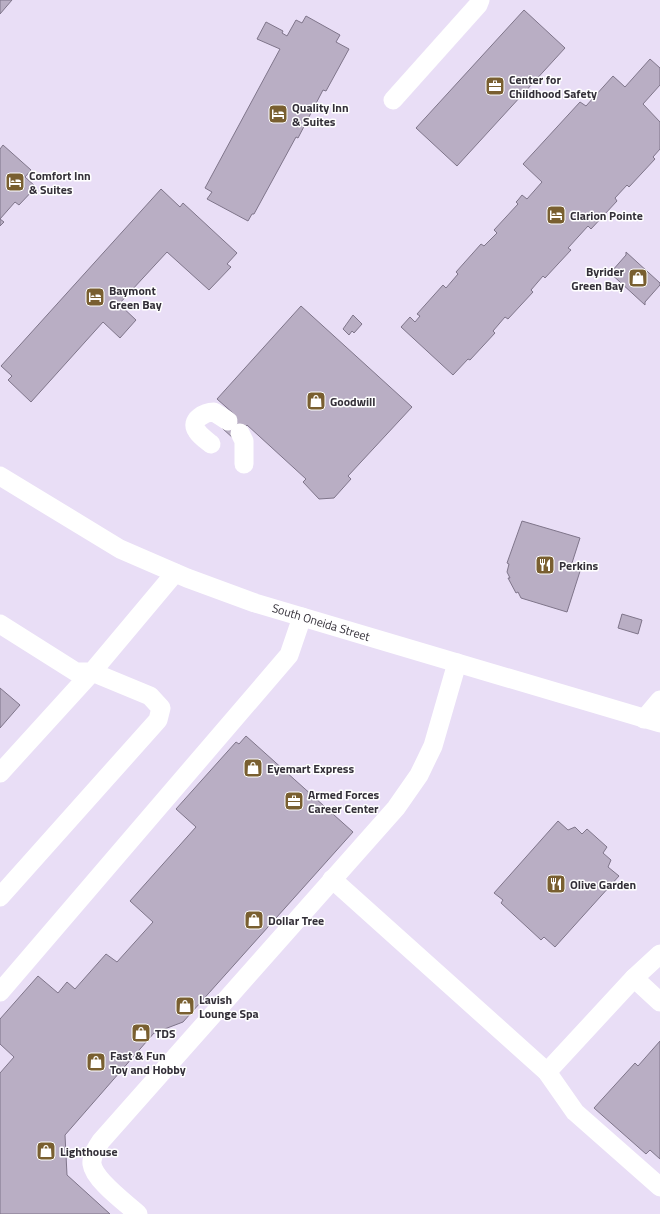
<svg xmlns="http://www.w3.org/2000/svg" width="660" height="1214" font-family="'Titillium Web',sans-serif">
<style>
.building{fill:#b9aec4;stroke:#7f758a}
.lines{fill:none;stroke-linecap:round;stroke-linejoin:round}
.minor{stroke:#fff;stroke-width:19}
.labels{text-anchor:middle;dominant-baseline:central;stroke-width:3;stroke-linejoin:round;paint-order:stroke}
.poi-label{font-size:12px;font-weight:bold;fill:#332f38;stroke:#fff;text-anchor:start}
.street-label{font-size:12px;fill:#332f38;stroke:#fff}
</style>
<rect width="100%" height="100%" fill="#e9def6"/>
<!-- building -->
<g class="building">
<path d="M0,0H12L0,14Z"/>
<path d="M524,10L565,48L457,166L416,128Z"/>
<path d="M306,16L340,35L336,42L349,49L326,91L323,90L298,138L296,137L254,214H252L248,221L207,199L212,192L205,188L280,49L257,39L266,22L283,31L282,33L287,36L296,20L302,23Z"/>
<path d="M650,59L660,68V85L643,104L660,122V149L653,157L655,159L629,187L627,185L615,198L617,201L591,229L588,226L568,248L571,250L545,278L543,276L531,290L533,292L508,319L505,317L493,331L495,333L470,360L468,359L453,375L401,327L410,317L415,322L420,316L417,314L443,285L446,288L458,274L456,272L481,244L484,246L497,233L494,230L518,204L516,202L518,200L522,195L527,199L542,182L523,164L580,102L586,106L613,76L625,87Z"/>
<path d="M3,145L31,170L25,177L36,187L19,205L15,202L0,219L4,222L0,226V149Z"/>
<path d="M161,189L180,207L183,203L237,253L227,264L231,267L209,290L167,252L119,304L136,320L120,338L103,322L31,402L8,380L12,376L1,366Z"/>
<path d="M626,252L660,283V285L645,302V305L608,271L609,269L612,271L626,255Z"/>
<path d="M301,306L412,407L348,476L351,479L334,498L319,499L303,482L306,479L247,425L234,439L222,428L234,414L217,399Z"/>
<path d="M353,315L362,324L354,333L352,331L349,335L343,329Z"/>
<path d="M522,521L580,538L572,563L582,565L567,612L521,598L518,592L516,593L508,578H510L507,572L509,564L507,563Z"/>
<path d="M622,614L642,620L638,634L618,628Z"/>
<path d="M0,688L20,705L0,728Z"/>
<path d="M246,736L353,832L183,1022L154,1033L65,1135L67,1175L110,1214H0V1073L14,1057L0,1044V1019L38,976L58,993L67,982L75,989L106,954L117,962L153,922L130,901L196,827L176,809L236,742L239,744Z"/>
<path d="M558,821L568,830L575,827L582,834L587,829L607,847L603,853L611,860L608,867L619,876L555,947L544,937L541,940L501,903L503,900L494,893Z"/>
<path d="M660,1041V1159L650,1150L646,1154L594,1108L635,1063L638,1066Z"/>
</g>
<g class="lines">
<!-- minor -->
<g class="minor">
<path d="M393,100L478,5L480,0"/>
<path d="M240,433L244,441V464"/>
<path d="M211,444C206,440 200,436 197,431C189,420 205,412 214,412L228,421"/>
<path d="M0,476L120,549L187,578L255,603L660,723"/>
<path d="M0,624L76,672H92L175,573"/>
<path d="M644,719L660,700"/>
<path d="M0,773L92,672L150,696L161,708L158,720L0,897"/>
<path d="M332,879L547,1072L575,1112L660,1187"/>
<path d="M634,978L660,1002"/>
<path d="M0,992L289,655L302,617"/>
<path d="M547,1072L634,978L660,954"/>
<path d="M138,1214C126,1203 94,1180 92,1164C91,1156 97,1147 101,1141L396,808L419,775L433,746L457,663"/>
</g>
</g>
<!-- icons -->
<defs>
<symbol id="office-square" viewBox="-11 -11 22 22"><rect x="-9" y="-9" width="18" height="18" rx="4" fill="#795f30" stroke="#fff"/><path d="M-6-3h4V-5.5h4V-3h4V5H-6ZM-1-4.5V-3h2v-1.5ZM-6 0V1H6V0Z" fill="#fff"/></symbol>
<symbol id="hotel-square" viewBox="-11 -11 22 22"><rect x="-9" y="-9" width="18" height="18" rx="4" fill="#795f30" stroke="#fff"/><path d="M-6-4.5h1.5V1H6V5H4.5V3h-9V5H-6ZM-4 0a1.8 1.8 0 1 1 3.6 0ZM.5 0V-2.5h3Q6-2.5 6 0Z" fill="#fff"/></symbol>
<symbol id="shop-square" viewBox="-11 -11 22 22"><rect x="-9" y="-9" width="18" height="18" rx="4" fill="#795f30" stroke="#fff"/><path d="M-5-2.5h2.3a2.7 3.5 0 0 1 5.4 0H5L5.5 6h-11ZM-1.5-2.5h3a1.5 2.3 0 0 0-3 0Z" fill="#fff"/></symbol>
<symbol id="restaurant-square" viewBox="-11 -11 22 22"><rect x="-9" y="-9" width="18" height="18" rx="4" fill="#795f30" stroke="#fff"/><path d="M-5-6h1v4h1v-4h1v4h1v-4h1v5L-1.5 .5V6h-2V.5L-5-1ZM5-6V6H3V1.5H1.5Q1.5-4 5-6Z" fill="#fff"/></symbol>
</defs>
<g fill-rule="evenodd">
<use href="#office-square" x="484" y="75" width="22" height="22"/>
<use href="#hotel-square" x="267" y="103" width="22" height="22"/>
<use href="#hotel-square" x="4" y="171" width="22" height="22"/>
<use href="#hotel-square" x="545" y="204" width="22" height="22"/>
<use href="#shop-square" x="627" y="267" width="22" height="22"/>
<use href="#hotel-square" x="84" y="286" width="22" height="22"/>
<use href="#shop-square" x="305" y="390" width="22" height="22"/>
<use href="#restaurant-square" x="534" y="554" width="22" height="22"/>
<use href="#shop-square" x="242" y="757" width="22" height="22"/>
<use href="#office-square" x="283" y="790" width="22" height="22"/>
<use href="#restaurant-square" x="545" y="873" width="22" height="22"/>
<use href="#shop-square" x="243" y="909" width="22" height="22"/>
<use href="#shop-square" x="174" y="995" width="22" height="22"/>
<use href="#shop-square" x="130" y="1022" width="22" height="22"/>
<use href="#shop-square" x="85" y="1051" width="22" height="22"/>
<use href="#shop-square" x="35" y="1140" width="22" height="22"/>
</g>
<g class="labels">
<!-- poi labels -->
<g class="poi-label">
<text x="509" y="79">Center for<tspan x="509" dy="14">Childhood Safety</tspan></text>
<text x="292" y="107">Quality Inn<tspan x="292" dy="14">&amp; Suites</tspan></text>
<text x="29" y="175">Comfort Inn<tspan x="29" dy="14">&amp; Suites</tspan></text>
<text x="570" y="215">Clarion Pointe</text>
<text x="624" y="271" text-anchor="end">Byrider<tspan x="624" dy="14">Green Bay</tspan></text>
<text x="109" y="290">Baymont<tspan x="109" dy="14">Green Bay</tspan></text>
<text x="330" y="401">Goodwill</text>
<text x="559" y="565">Perkins</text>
<text x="267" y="768">Eyemart Express</text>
<text x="308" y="794">Armed Forces<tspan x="308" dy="14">Career Center</tspan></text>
<text x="570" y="884">Olive Garden</text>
<text x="268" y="920">Dollar Tree</text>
<text x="199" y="999">Lavish<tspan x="199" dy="14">Lounge Spa</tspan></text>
<text x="155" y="1033">TDS</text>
<text x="110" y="1055">Fast &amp; Fun<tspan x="110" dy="14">Toy and Hobby</tspan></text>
<text x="60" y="1151">Lighthouse</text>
</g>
<!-- street labels -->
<g class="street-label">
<text transform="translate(321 622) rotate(17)">South Oneida Street</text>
</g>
</g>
</svg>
